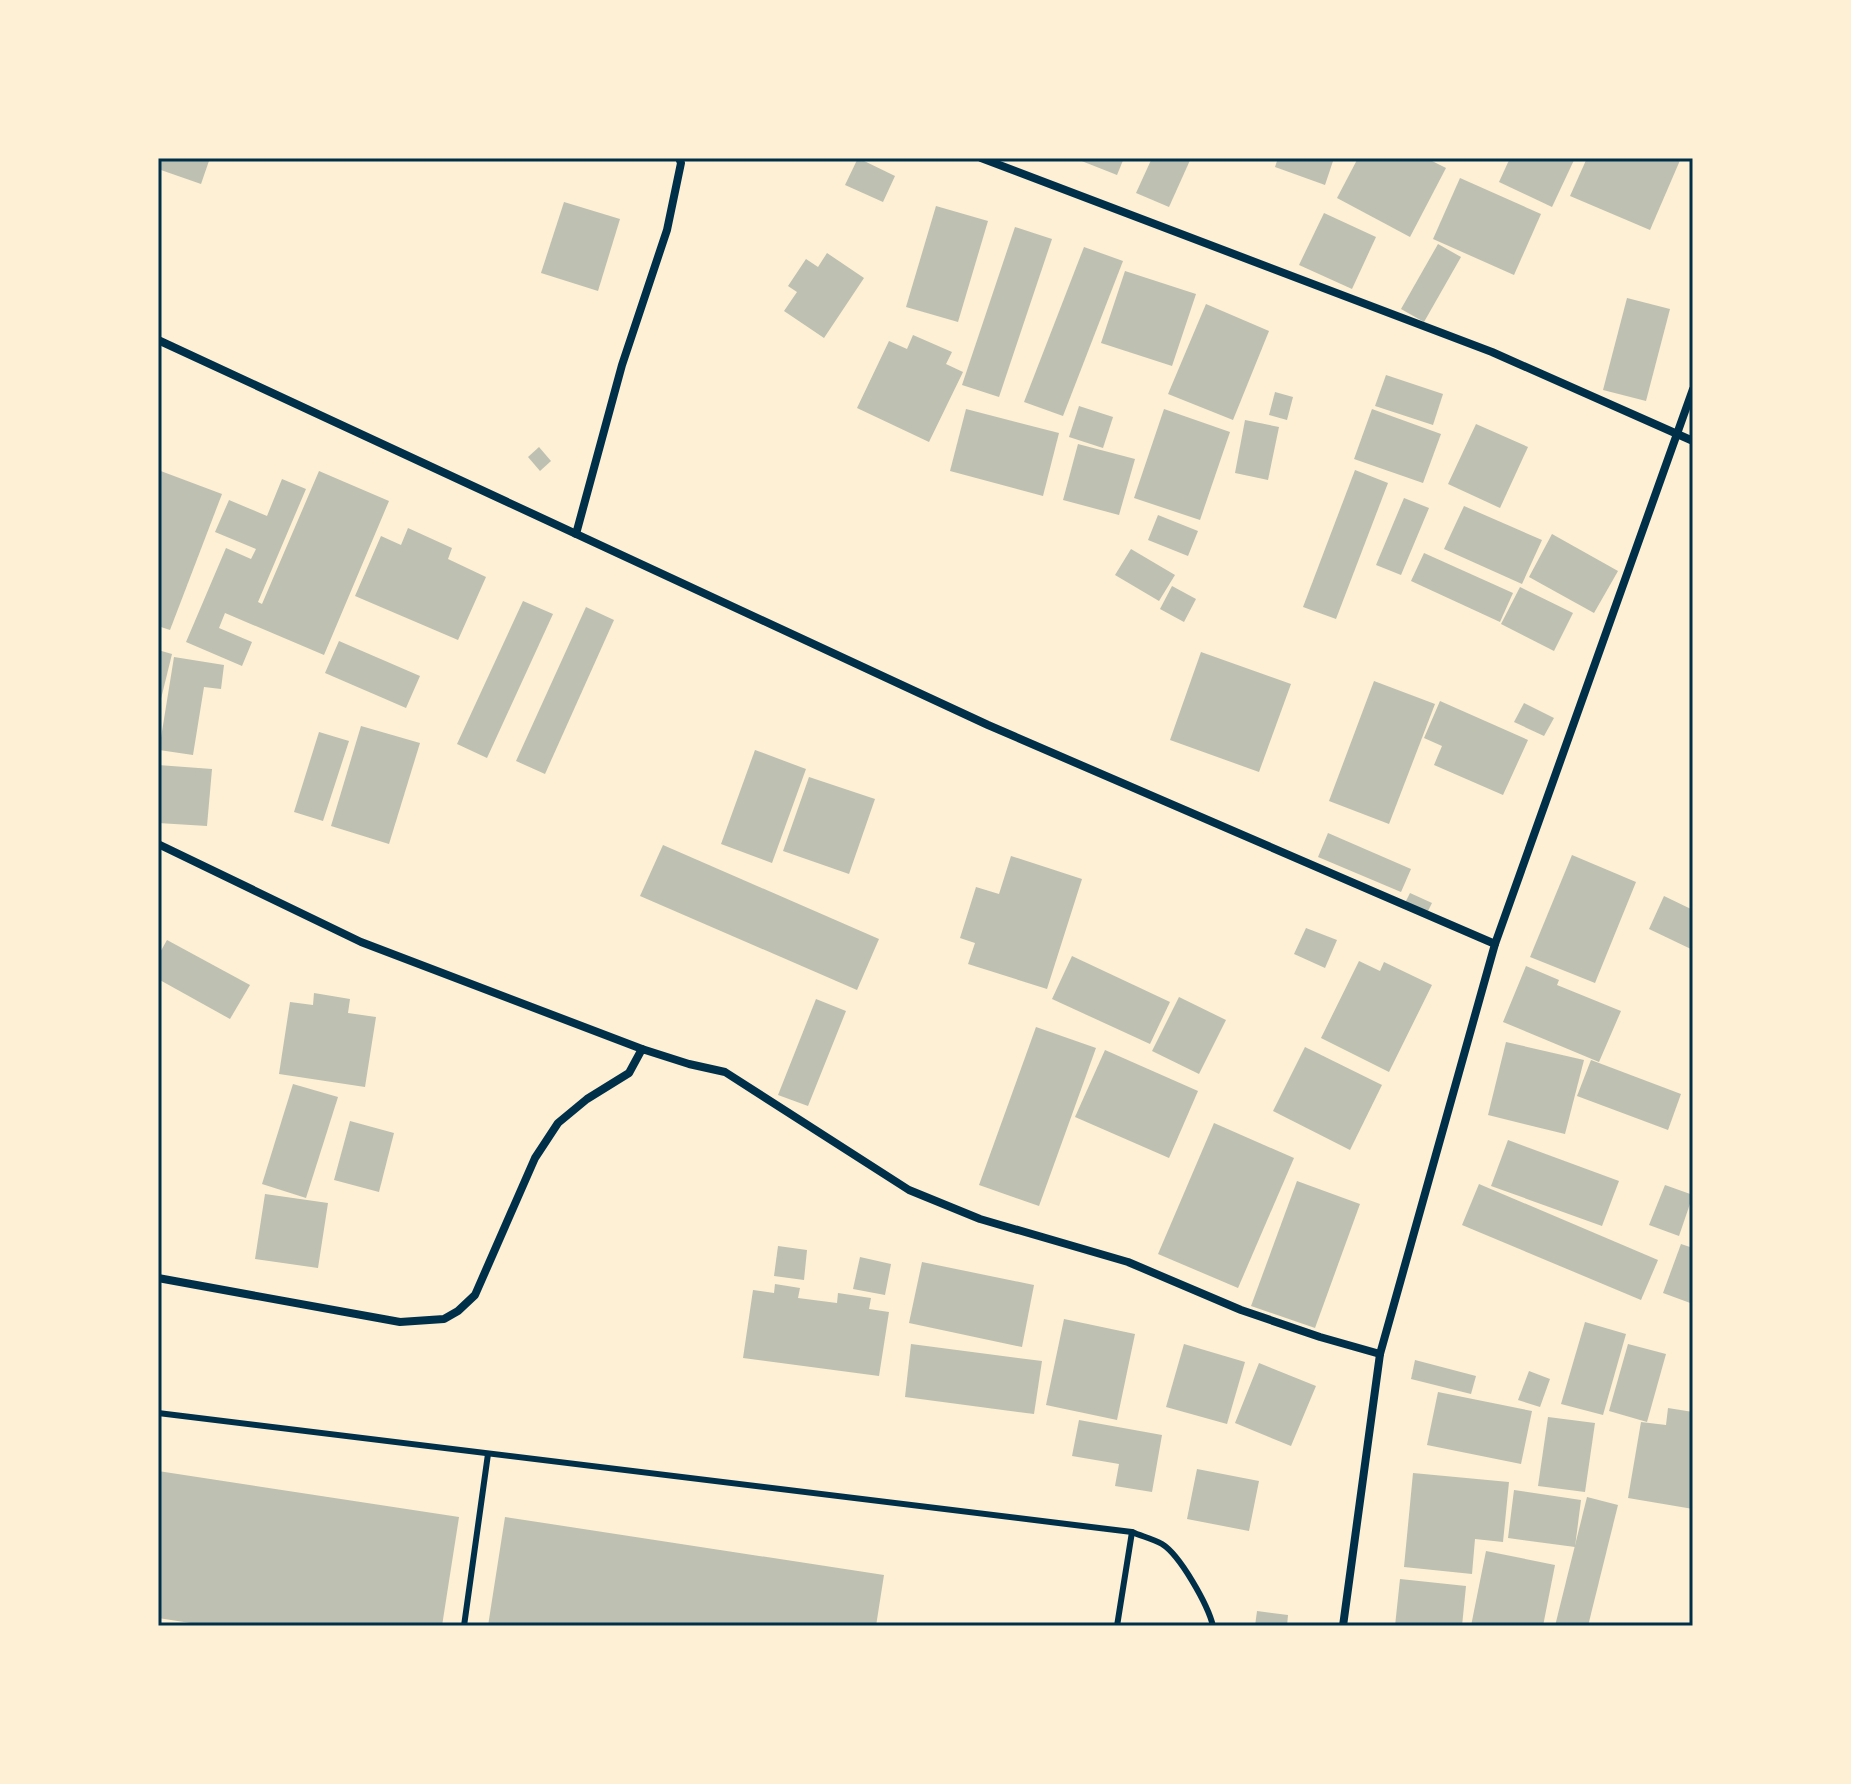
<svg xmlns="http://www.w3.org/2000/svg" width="1851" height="1784" font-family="'Zilla Slab',serif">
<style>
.building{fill:#bec0b2}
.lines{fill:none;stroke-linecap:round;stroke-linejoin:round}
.service{stroke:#003049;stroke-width:6}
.minor{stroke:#003049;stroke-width:8}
.neatline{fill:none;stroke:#003049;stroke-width:3}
</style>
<rect width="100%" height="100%" fill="#fdf0d5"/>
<!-- building -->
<g class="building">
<path d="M158,158H210L201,184L158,169Z"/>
<path d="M858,158L895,176L883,202L845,185Z"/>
<path d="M1074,158H1124L1117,175Z"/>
<path d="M1152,158H1191L1169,207L1136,193Z"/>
<path d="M1278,158H1323L1333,161L1325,185L1275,167Z"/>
<path d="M1358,158H1426L1446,168L1410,237L1337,198Z"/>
<path d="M1510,158H1575L1552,207L1499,182Z"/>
<path d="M1587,158H1681L1650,230L1570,196Z"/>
<path d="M1460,178L1541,214L1514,275L1433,239Z"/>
<path d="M564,202L620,219L598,291L541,273Z"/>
<path d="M936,206L988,221L958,322L906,307Z"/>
<path d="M1324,213L1376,237L1352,289L1299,265Z"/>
<path d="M1015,227L1052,239L999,397L962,385Z"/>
<path d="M1438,244L1461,257L1424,322L1401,309Z"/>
<path d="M1084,247L1123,261L1063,416L1024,402Z"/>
<path d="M827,253L864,278L824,338L784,311L797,292L788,286L806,259L818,267Z"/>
<path d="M1125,271L1196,294L1172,366L1101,343Z"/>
<path d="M1627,298L1670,309L1646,401L1603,390Z"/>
<path d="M1206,304L1269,331L1233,420L1168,394Z"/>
<path d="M913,335L952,352L946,364L963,372L929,442L857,408L889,341L907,349Z"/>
<path d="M1386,375L1443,394L1433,425L1375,406Z"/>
<path d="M1275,392L1293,397L1287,420L1269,415Z"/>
<path d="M1079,406L1113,417L1103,448L1069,437Z"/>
<path d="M966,409L1059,433L1043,496L950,471Z"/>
<path d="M1164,409L1230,432L1200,520L1134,498Z"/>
<path d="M1372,409L1441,434L1423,483L1354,459Z"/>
<path d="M1245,420L1279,427L1268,480L1235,473Z"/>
<path d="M1476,424L1528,447L1500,508L1448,484Z"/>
<path d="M1078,444L1135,459L1119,515L1063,500Z"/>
<path d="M539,447L551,461L540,471L528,457Z"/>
<path d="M158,470L222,494L170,630L158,626Z"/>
<path d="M1355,470L1388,483L1336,619L1303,607Z"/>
<path d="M319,471L389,501L324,655L225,613L219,628L252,642L242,666L186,642L226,548L251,559L256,549L215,532L229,500L267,516L282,479L306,489L258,602L262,604Z"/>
<path d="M1404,498L1429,508L1401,575L1376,565Z"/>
<path d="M1464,506L1542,540L1522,584L1444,549Z"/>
<path d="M1158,515L1198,531L1188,556L1148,540Z"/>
<path d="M408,528L452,548L448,559L486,577L458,640L355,596L381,536L401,545Z"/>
<path d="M1552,534L1618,571L1594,613L1529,577Z"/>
<path d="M1131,549L1175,575L1159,601L1115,575Z"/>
<path d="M1424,553L1513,593L1500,622L1411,581Z"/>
<path d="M1172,586L1196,599L1184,622L1160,609Z"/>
<path d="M1520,587L1573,613L1554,651L1501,624Z"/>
<path d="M523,601L553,614L487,758L457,744Z"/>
<path d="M586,607L614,620L545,774L516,761Z"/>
<path d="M339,641L420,676L406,708L325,673Z"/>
<path d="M158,650L172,654L159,707H158Z"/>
<path d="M1201,652L1291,684L1259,772L1170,740Z"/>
<path d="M174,657L224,665L221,689L204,687L193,755L159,750Z"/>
<path d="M1374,681L1435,704L1389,824L1329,801Z"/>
<path d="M1440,701L1528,740L1503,795L1434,765L1442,746L1424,738Z"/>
<path d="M1524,703L1554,718L1544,736L1514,722Z"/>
<path d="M361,726L420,743L389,844L331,826Z"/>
<path d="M319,732L349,741L323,821L294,812Z"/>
<path d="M755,750L806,769L772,863L721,844Z"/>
<path d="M158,765L212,769L207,826L158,823Z"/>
<path d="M809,777L875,799L849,874L783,851Z"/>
<path d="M1328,833L1411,869L1401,892L1318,857Z"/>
<path d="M663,845L879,939L857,990L640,896Z"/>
<path d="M1572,855L1636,882L1595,983L1530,957Z"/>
<path d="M1011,856L1082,879L1047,989L968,964L975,943L960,938L976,887L999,894Z"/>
<path d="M1410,893L1432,903L1427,913L1405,903Z"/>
<path d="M1664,896L1693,910V950L1649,929Z"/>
<path d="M1306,928L1337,940L1325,968L1294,954Z"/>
<path d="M167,940L250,985L230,1019L158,979V956Z"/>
<path d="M1072,956L1170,1002L1150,1044L1052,999Z"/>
<path d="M1359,961L1380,971L1384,962L1432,985L1389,1072L1321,1038Z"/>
<path d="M1526,966L1559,980L1557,985L1621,1011L1599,1062L1503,1022Z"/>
<path d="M314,993L350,999L348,1013L376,1017L365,1087L279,1074L290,1002L313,1005Z"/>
<path d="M1179,997L1226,1020L1199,1074L1152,1051Z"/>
<path d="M816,999L846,1011L808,1106L778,1095Z"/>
<path d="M1036,1027L1096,1048L1039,1206L979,1185Z"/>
<path d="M1506,1042L1584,1060L1565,1134L1488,1115Z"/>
<path d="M1305,1047L1382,1085L1350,1150L1273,1111Z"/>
<path d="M1105,1050L1198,1091L1169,1158L1075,1117Z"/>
<path d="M1591,1060L1681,1094L1668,1130L1577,1096Z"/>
<path d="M293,1084L338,1097L306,1198L262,1184Z"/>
<path d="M350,1121L394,1133L379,1192L334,1180Z"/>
<path d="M1214,1123L1294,1158L1238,1288L1158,1254Z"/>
<path d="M1508,1140L1619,1181L1602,1226L1491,1186Z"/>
<path d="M1297,1181L1360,1204L1315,1328L1251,1306Z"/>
<path d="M1479,1184L1658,1260L1641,1300L1462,1225Z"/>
<path d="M1665,1185L1693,1195L1679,1236L1649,1225Z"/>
<path d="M265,1194L328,1203L318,1268L255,1259Z"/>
<path d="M1681,1244L1693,1248V1304L1663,1293Z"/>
<path d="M778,1246L807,1250L804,1280L774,1276Z"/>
<path d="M860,1257L891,1264L885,1295L853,1289Z"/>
<path d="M922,1262L1034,1285L1022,1347L909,1323Z"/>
<path d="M775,1284L800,1288L798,1298L837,1303L838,1293L871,1298L869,1309L889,1312L879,1376L743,1358L753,1290L774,1293Z"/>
<path d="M1064,1319L1135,1334L1117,1420L1046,1405Z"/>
<path d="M1585,1322L1626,1334L1603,1415L1561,1404Z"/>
<path d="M911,1344L1042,1361L1034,1414L905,1397Z"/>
<path d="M1184,1344L1245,1362L1227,1424L1166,1407Z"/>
<path d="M1628,1344L1666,1354L1647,1422L1609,1411Z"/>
<path d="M1415,1360L1476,1376L1471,1394L1411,1379Z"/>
<path d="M1259,1363L1316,1386L1291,1446L1235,1423Z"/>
<path d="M1529,1371L1550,1379L1540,1407L1518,1400Z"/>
<path d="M1438,1392L1532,1411L1521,1464L1427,1445Z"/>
<path d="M1668,1408L1693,1412V1509L1628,1498L1641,1422L1666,1425Z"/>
<path d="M1548,1417L1595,1423L1585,1492L1538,1486Z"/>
<path d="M1079,1420L1162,1435L1152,1492L1115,1486L1119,1464L1072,1456Z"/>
<path d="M1197,1469L1259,1481L1249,1531L1187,1519Z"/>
<path d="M158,1471L459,1517L442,1626H210L158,1618Z"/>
<path d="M1413,1473L1509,1482L1503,1542L1475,1539L1472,1574L1404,1567Z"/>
<path d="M1514,1490L1581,1500L1575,1547L1508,1538Z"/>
<path d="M1587,1497L1618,1505L1588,1626H1555Z"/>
<path d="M505,1517L884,1575L876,1626H488Z"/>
<path d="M1486,1551L1555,1565L1543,1626H1471Z"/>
<path d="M1400,1579L1466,1586L1462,1626H1395Z"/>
<path d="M1257,1611L1288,1615L1287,1626H1255Z"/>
</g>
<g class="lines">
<!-- service -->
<g class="service">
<path d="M158,1413L1132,1532C1141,1536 1153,1539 1162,1544C1180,1555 1208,1605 1213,1626"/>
<path d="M464,1626L488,1454"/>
<path d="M1117,1626L1132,1532"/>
</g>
<!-- minor -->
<g class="minor">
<path d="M981,158L1492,352L1693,441"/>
<path d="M158,340L988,725L1495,944"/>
<path d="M576,534L622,365L667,230L681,163L679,158"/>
<path d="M158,844L361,942L642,1049"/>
<path d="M158,1278L400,1322L444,1319L458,1311L475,1295L535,1158L558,1123L587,1099L629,1073L642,1049L689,1064L725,1072L909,1190L980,1219L1128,1262L1241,1310L1320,1337L1380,1354"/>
<path d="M1343,1626L1380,1354L1495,944L1693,389"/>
</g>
</g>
<!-- border -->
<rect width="1851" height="1784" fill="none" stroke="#fdf0d5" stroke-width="320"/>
<rect x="160" y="160" width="1531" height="1464" class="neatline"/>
</svg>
